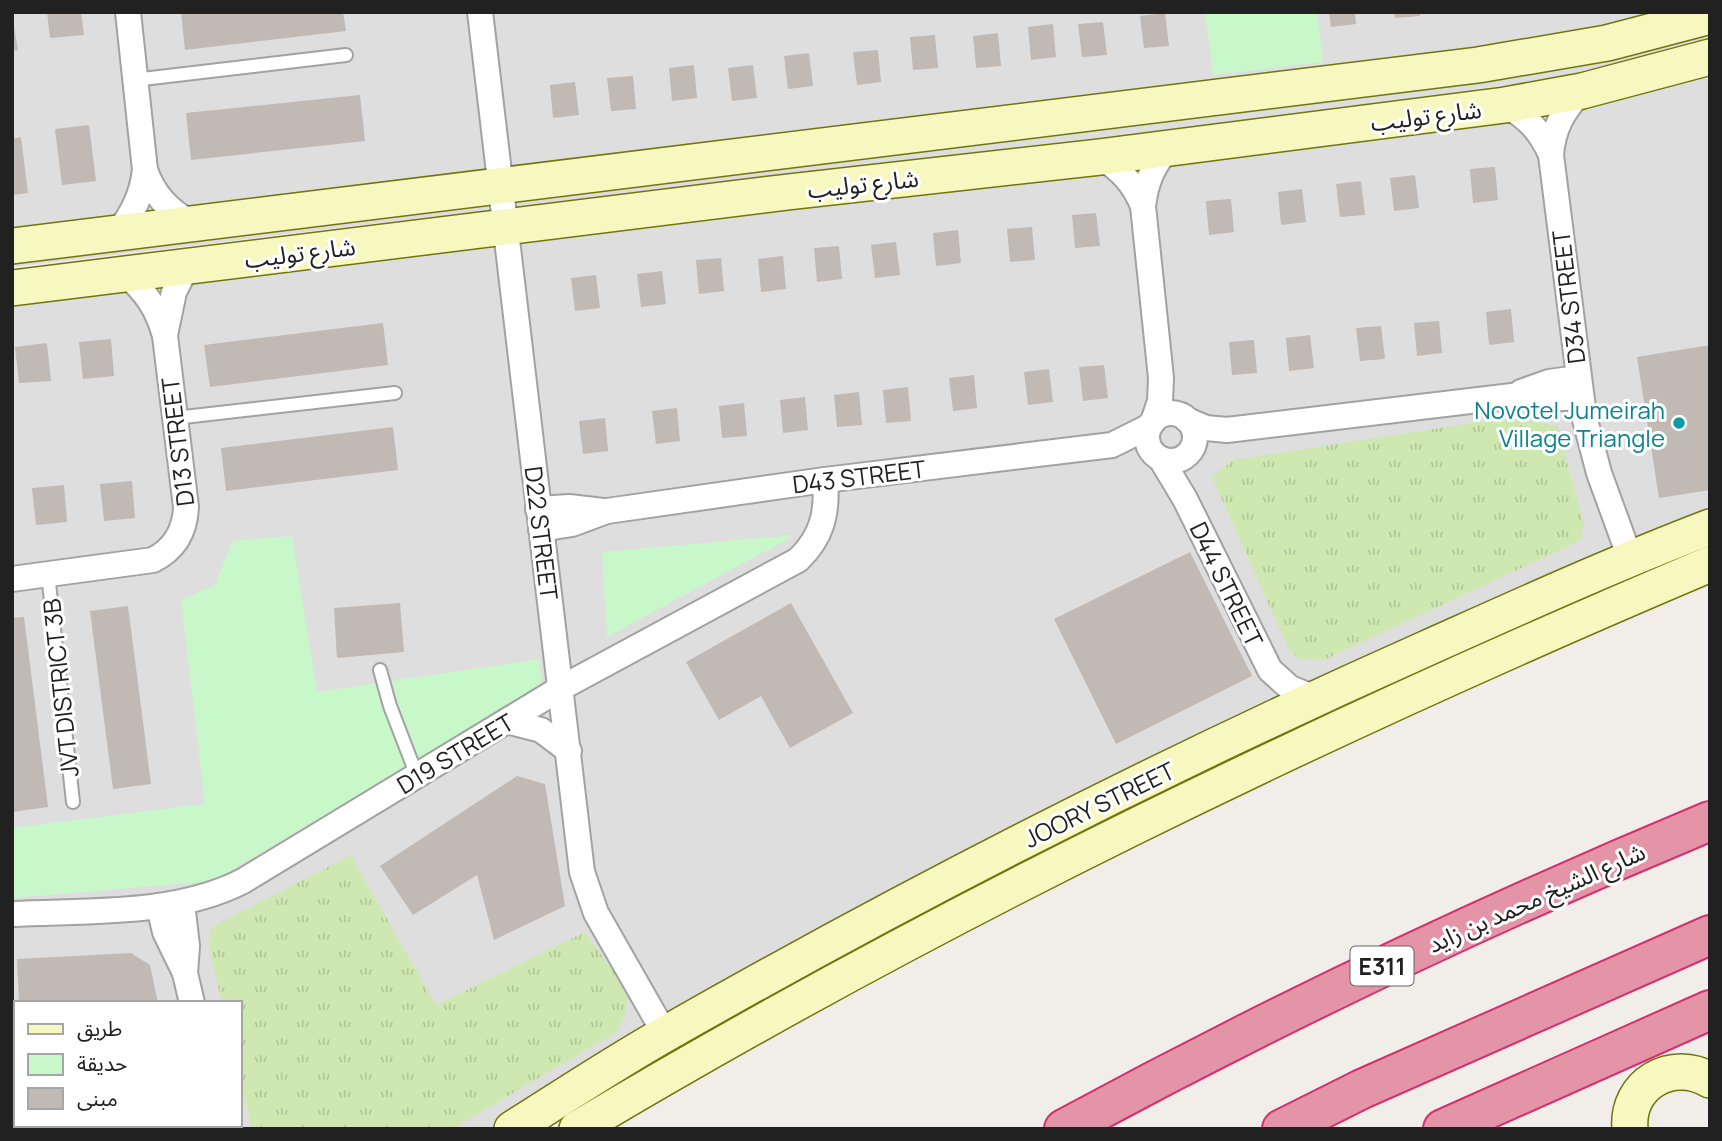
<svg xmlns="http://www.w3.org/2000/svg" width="1722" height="1141" font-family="Manrope,'Noto Sans Arabic',sans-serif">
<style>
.residential{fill:#dfdede;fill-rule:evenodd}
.grass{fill:url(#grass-tufts)}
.park{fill:#c8f8ca}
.building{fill:#c1b9b4}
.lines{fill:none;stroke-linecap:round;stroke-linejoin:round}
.lane-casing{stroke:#a2a2a2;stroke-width:16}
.street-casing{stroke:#a2a2a2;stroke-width:28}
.secondary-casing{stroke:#6f760a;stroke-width:38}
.highway-casing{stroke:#d43070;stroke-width:42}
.lane{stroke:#fff;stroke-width:12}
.street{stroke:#fff;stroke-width:24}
.secondary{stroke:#f7f7c0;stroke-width:35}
.highway{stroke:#e494a7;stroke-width:38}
.culture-dot{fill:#0f9aa8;stroke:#fff;stroke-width:2.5}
.labels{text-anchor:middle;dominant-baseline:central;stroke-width:6;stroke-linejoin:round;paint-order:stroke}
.shield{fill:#fff;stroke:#646464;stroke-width:2}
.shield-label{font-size:23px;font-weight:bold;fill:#212121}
.street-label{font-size:24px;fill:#212121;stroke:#fff}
.culture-label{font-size:24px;fill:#0d838f;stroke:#fff;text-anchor:end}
</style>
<defs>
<pattern id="grass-tufts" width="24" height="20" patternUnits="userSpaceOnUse" patternTransform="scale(1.75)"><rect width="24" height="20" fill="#cfe8b1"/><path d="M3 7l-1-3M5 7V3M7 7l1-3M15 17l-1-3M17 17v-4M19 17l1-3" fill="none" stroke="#b1c798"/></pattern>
</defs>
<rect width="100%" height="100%" fill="#f1ede8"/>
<!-- residential -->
<g class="residential">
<path d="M12,12H1710V39L1576,73L1527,82L1294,114L12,267Z"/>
<path d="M1710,46V544L1644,570L1350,702L1122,809L752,1007L545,1129H12V275L1494,95ZM16,1003H240V1125H16Z"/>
</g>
<!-- grass -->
<g class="grass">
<path d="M1511,417L1557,426L1584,524L1580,541L1326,659L1300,660L1289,650L1212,477L1233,460Z"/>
<path d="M351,855L436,1005L585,932L629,993L624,1019L617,1032L452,1129H252L240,1078V1003H222L208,943L212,927Z"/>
</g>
<!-- park -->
<g class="park">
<path d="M1205,12H1317L1323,62L1213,75Z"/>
<path d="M795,535L607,637L602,552Z"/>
<path d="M292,536L317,692L540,659L541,687L213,881L12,898V828L205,804L181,600L214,586L233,541Z"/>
</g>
<!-- building -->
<g class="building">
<path d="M47,12H81L84,35L50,38Z"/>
<path d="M181,12H343L346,31L185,50Z"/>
<path d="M1329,12H1355L1356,24L1331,27Z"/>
<path d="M1394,12H1419L1420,16L1395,18Z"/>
<path d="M1165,13L1169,46L1144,48L1140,16Z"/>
<path d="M12,14L18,50L12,51Z"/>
<path d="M1103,22L1107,55L1082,57L1078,24Z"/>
<path d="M1053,24L1056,57L1031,60L1028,27Z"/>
<path d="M998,33L1001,66L976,68L973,36Z"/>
<path d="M935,35L938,68L913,70L910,37Z"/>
<path d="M878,50L881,82L857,85L853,52Z"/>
<path d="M809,53L813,86L788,89L784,56Z"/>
<path d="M694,65L697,98L672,101L669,68Z"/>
<path d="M753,65L757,98L732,101L728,68Z"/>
<path d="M633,76L636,109L611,111L607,78Z"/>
<path d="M575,82L579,115L553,118L550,85Z"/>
<path d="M360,95L365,141L191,160L186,113Z"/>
<path d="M89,125L96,181L62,185L55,129Z"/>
<path d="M21,137L28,193L12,195V139Z"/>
<path d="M1495,167L1498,200L1473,203L1470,169Z"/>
<path d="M1415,175L1419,208L1394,211L1390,178Z"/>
<path d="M1361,181L1365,215L1340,217L1336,184Z"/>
<path d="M1302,189L1306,222L1281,225L1278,192Z"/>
<path d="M1231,199L1234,232L1209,235L1206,201Z"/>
<path d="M1096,213L1100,246L1075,248L1072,215Z"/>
<path d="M1032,227L1035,260L1010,262L1007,229Z"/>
<path d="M958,230L961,263L936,266L933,233Z"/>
<path d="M896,242L900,275L875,278L871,245Z"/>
<path d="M839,246L842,279L817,282L814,248Z"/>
<path d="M783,256L786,289L761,292L758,259Z"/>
<path d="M721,258L724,291L699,294L696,260Z"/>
<path d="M662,271L666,304L641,307L637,274Z"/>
<path d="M596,275L600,308L575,311L571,278Z"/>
<path d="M1511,309L1514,342L1489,345L1486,312Z"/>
<path d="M1439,321L1442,353L1417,356L1414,323Z"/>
<path d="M383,323L388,365L210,387L204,345Z"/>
<path d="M1381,326L1385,359L1360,361L1356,328Z"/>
<path d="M1310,335L1314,368L1289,371L1286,338Z"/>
<path d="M111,339L114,376L83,379L79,342Z"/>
<path d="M1254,340L1257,373L1232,375L1229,342Z"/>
<path d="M47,343L51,381L19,383L15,347Z"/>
<path d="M1710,345V490L1659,498L1637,357Z"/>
<path d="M1104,365L1108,398L1083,401L1079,367Z"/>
<path d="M1049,369L1053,402L1028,405L1024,372Z"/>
<path d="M974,375L977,408L953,411L949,378Z"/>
<path d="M908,387L911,421L886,423L883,390Z"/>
<path d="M859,392L862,425L837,427L834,395Z"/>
<path d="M805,397L808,430L783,433L780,400Z"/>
<path d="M744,403L747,436L722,438L719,406Z"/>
<path d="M677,408L680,441L656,444L652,411Z"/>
<path d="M605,418L608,451L583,454L579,421Z"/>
<path d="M393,427L398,470L226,491L221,448Z"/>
<path d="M132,481L135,518L104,521L100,484Z"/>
<path d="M64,485L67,522L36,525L32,488Z"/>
<path d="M1190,552L1252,676L1116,744L1054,619Z"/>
<path d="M400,603L404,652L337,658L334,608Z"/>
<path d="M791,603L853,713L790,748L761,696L719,720L686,662Z"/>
<path d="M128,606L151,784L113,789L90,611Z"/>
<path d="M24,617L48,807L12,812V618Z"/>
<path d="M517,776L545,784L565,906L494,940L477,875L413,915L380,866Z"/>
<path d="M131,953L150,965L158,1003H19L17,959Z"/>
</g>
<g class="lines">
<defs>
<g id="lane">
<path d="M134,80L346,55"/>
<path d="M175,418L395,393"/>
<path d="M48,574L73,802"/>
<path d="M380,670L390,706L417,776"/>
</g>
<g id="street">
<path d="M128,12L145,170C154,195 168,210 191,223"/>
<path d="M480,12L582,872L596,913L665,1034"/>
<path d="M1582,91C1563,110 1553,129 1551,155L1584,416L1599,473L1630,558"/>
<path d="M1505,105C1528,117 1541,132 1551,155"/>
<path d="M1100,157C1121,169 1134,184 1143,206"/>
<path d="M116,234C133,215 142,195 145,170"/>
<path d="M165,335L174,292L187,266"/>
<path d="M1521,392L1549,382L1578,378"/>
<circle cx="1171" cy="437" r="24"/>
<path d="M1187,420L1206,428L1227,430L1512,396L1546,399L1580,397"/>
<path d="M1153,422L1160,401L1161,378L1143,206C1146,182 1153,164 1170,147"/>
<path d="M1161,459L1185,499L1270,670L1290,688L1315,698"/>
<path d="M538,509L569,507L603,511"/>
<path d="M541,529L572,524L607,511L825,480L1112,445L1150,426"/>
<path d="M12,579L153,560C175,549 185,531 186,507L165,336C158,310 146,291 125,274"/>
<path d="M507,721L541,730L569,751"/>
<path d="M182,903L187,946L185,973"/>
<path d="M159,906L165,932L185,973L192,1003"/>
<path d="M12,914C88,910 175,916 243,881L561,688L798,560C822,537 828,513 825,480"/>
<path d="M222,1125V1129"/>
</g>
<g id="secondary">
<path d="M12,246L1478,65L1607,43L1710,16"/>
<path d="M12,288L788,192L1100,157L1505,105L1582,91L1710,57"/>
<path d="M512,1129C563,1097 614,1063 667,1033C913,893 1166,764 1425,649C1519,607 1613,564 1710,527"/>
<path d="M577,1129C940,912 1321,729 1710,564"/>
<path d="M1630,1129C1626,1084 1672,1058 1710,1080"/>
</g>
<g id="highway">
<path d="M1064,1129C1274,1015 1489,913 1710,821"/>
<path d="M1282,1129L1362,1089L1710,935"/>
<path d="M1443,1129L1710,1010"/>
</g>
</defs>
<!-- lane casing -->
<use href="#lane" class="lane-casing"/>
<!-- street casing -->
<use href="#street" class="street-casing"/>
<!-- secondary casing -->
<use href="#secondary" class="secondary-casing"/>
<!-- highway casing -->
<use href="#highway" class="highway-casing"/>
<!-- lane -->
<use href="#lane" class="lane"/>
<!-- street -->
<use href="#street" class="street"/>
<!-- secondary -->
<use href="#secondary" class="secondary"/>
<!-- highway -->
<use href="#highway" class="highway"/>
</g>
<!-- markers -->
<circle class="culture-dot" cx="1679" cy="423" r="7"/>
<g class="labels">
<!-- shield labels -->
<rect class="shield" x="1350.5" y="946.5" width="63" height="39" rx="5"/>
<g class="shield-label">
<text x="1382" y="966">E311</text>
</g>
<!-- street labels -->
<g class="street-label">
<text transform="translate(1426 115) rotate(-7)">شارع توليب</text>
<text transform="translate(863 183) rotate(-6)">شارع توليب</text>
<text transform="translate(300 252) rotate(-7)">شارع توليب</text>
<text transform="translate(1568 297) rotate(-97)">D34 STREET</text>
<text transform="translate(177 442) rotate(-97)">D13 STREET</text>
<text transform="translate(859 476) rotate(-7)">D43 STREET</text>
<text transform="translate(542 533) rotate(83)">D22 STREET</text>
<text transform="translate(1227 584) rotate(64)">D44 STREET</text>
<text transform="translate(60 688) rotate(-96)">JVT DISTRICT 3B</text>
<text transform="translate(455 753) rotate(-31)">D19 STREET</text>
<text transform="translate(1099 804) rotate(-26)">JOORY STREET</text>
<text transform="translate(1536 897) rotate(-24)">شارع الشيخ محمد بن زايد</text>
</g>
<!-- culture labels -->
<g class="culture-label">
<text x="1665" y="409">Novotel Jumeirah<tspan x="1665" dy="28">Village Triangle</tspan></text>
</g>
</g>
<!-- border -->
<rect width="1722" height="1141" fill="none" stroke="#212121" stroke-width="28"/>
<!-- legend -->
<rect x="14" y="1001" width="228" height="126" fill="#ffffff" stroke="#a6a6a6" stroke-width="2"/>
<rect x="28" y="1024" width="35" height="10" fill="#f7f7c0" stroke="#a6a6a6" stroke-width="2"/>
<text x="77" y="1036" font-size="21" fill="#212121">طريق</text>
<rect x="28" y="1054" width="35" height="21" fill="#c8f8ca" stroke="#a6a6a6" stroke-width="2"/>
<text x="77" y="1071" font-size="21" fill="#212121">حديقة</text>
<rect x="28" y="1088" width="35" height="21" fill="#c1b9b4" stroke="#a6a6a6" stroke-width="2"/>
<text x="77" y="1106" font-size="21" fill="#212121">مبنى</text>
</svg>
